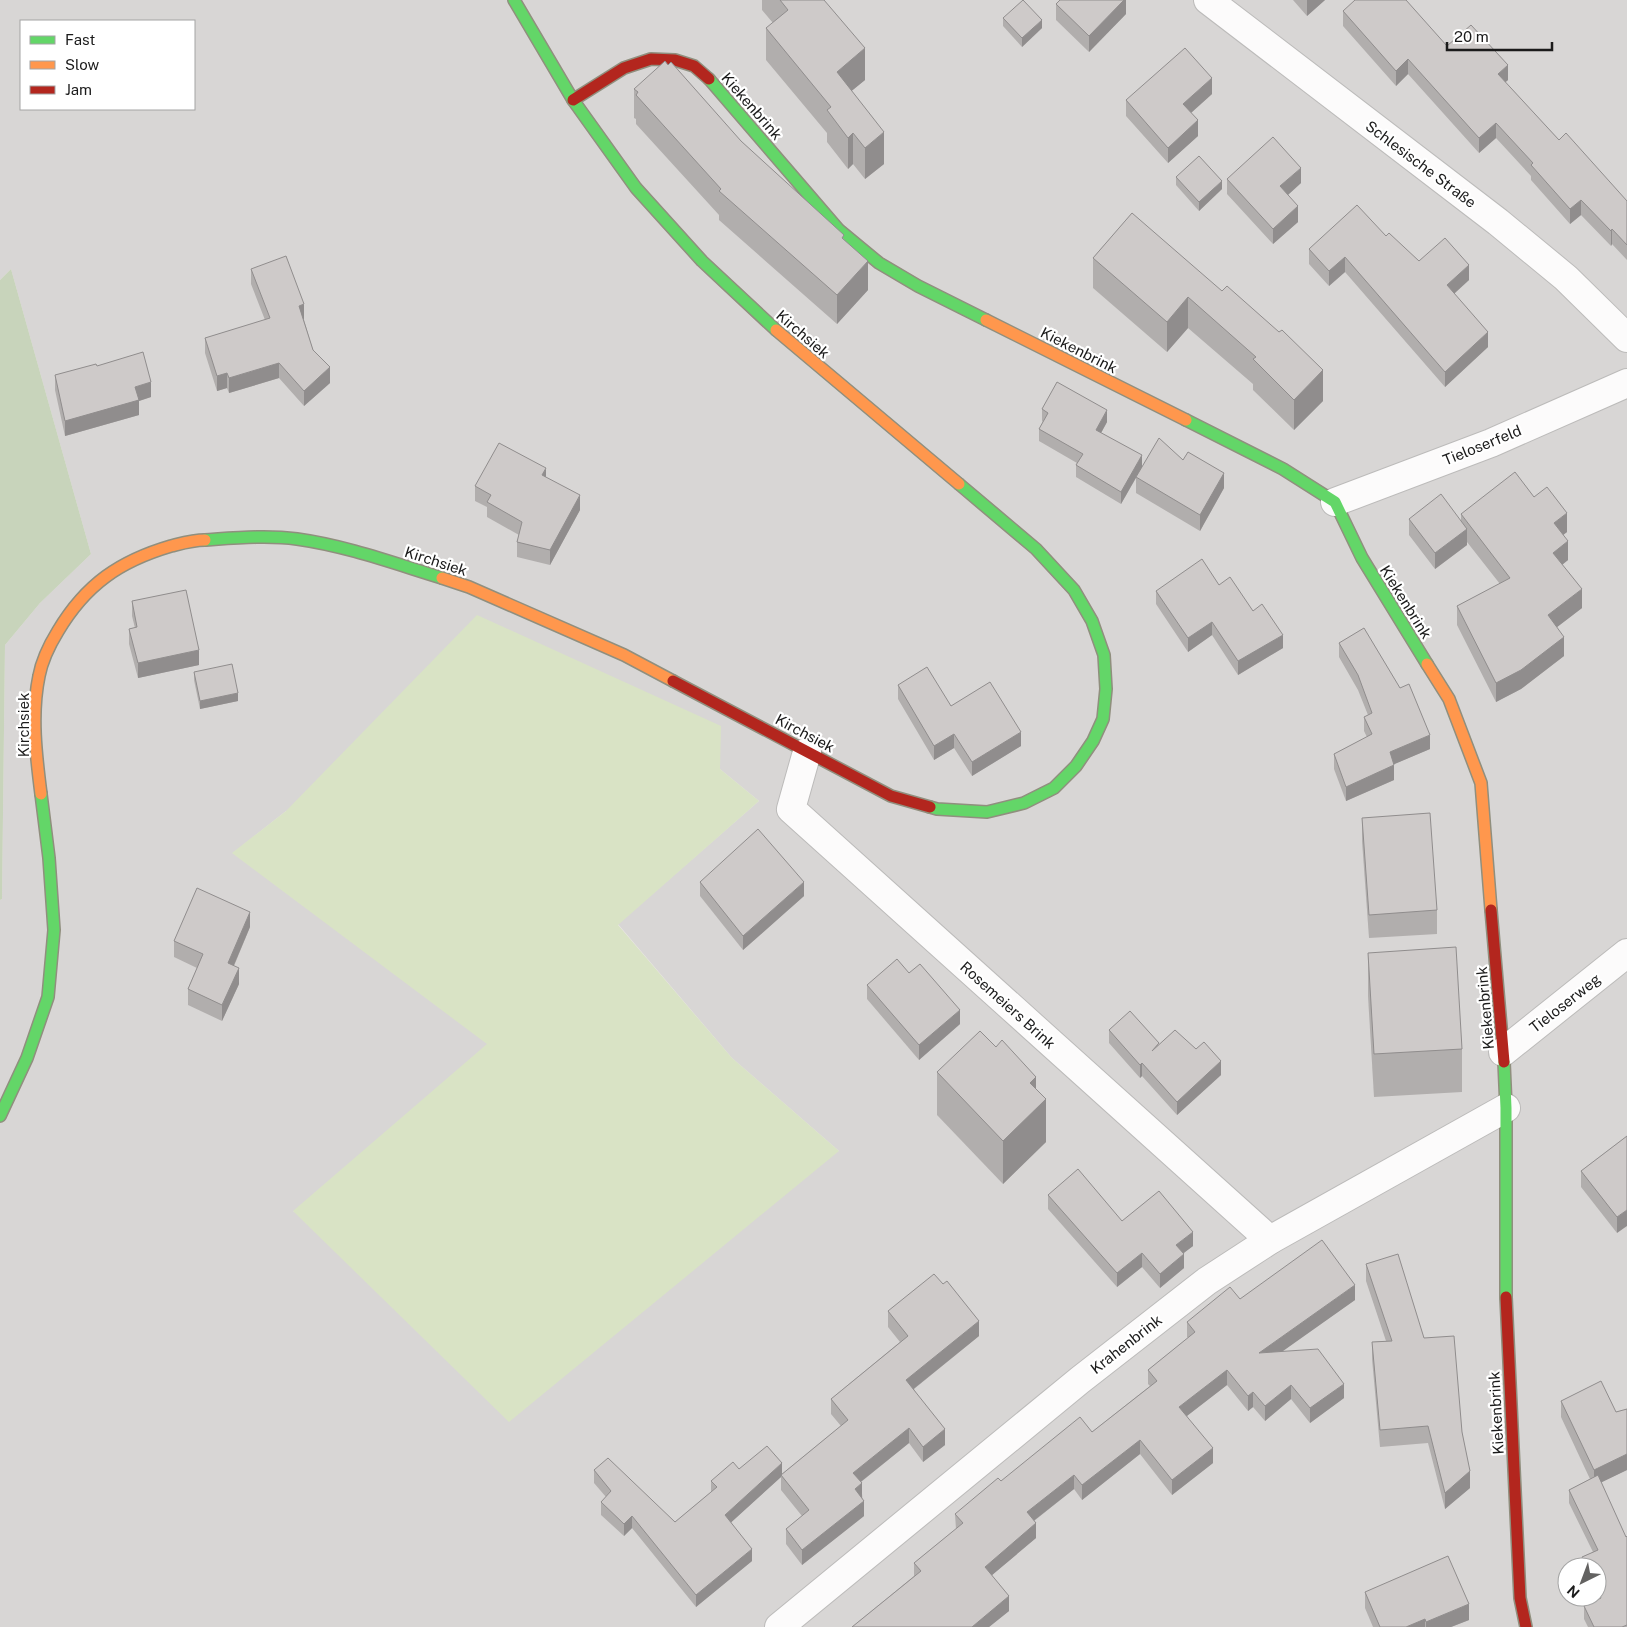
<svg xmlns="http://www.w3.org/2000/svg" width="1627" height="1627" font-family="'Public Sans',sans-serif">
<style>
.residential{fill:#d8d6d5;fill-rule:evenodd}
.grass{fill:#d9e3c5}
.forest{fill:#c8d4bb}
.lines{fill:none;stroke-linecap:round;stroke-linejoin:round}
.street-casing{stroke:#bcbbba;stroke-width:30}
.fast-casing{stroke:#908f7e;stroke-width:14}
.slow-casing{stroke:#908f7e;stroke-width:14}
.jam-casing{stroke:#908f7e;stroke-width:14}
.street{stroke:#fcfbfb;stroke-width:28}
.fast{stroke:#63d668;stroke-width:11}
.slow{stroke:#ff974d;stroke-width:11}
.jam{stroke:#b3261e;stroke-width:11}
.wall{fill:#b1aead}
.shaded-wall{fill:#908d8d}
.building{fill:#cecac9;stroke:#908d8d}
.labels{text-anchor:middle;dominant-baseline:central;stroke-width:4.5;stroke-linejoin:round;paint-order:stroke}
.street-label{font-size:15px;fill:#1b1b1b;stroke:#fff}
</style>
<rect width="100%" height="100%" fill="#e9e6e3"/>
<!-- residential -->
<path class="residential" d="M0,0H1627V1627H0V900L2,899L5,645L40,603L91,554L11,269L0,280ZM21,21H194V109H21ZM720,726V769L759,801L618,924L732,1058L839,1151L293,1212L488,1044L233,853L286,811ZM1567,1567H1597V1597H1567Z"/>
<!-- grass -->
<path class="grass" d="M477,615L721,726L720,769L759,801L618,925L732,1058L839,1151L509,1422L293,1211L487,1044L232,853L286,811Z"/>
<!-- forest -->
<path class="forest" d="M11,269L91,554L40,603L5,645L2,899L0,900V280Z"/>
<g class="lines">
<defs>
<g id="street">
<path d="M1208,0L1498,222L1566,278L1627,338"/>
<path d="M1335,502L1491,443L1627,383"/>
<path d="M807,752L791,809L1270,1240"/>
<path d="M1503,1052L1627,953"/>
<path d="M779,1627L1080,1380L1207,1281L1270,1240L1506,1108"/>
</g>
<g id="fast">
<path d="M514,0L573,100L636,188L702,261L776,330"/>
<path d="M709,79L839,230L879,263L918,286L986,320"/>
<path d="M1186,420L1283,469L1335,502L1362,558L1427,664"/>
<path d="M205,540C235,538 267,535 297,539C347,546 393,563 442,578"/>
<path d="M930,807L937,809L987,812L1024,803L1054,788L1076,766L1093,741L1103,719L1106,689L1104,655L1092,621L1074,590L1036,549L959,484"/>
<path d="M1504,1062L1506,1108V1297"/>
<path d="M0,1116L27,1058L48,997L54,930L49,858L41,794"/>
</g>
<g id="slow">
<path d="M986,320L1186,420"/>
<path d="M776,330L959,484"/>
<path d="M442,578L469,587L624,655L673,681"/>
<path d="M1427,664L1449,699L1481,783L1491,910"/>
<path d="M41,794C36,755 31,714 39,676C42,660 50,644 58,631C86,584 120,561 171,546C183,543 193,540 205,540"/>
</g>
<g id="jam">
<path d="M573,100L624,68L651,59L675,60L694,66L709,79"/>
<path d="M673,681L891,796L930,807"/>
<path d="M1491,910L1504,1062"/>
<path d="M1506,1297L1520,1598L1526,1627"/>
</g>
</defs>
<!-- street casing -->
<use href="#street" class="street-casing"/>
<!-- fast casing -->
<use href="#fast" class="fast-casing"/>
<!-- slow casing -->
<use href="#slow" class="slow-casing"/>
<!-- jam casing -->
<use href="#jam" class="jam-casing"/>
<!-- street -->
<use href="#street" class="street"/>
<!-- fast -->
<use href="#fast" class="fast"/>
<!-- slow -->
<use href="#slow" class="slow"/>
<!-- jam -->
<use href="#jam" class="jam"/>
</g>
<!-- wall -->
<g class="wall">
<path d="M762,0H824L865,80L851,91L884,164L865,179L853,164L848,169L827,142V133L766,60V28L773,23L762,10Z"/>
<path d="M1126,0V14L1089,52L1056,20V4Z"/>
<path d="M1293,0H1325L1307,16Z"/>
<path d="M1343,11L1447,46L1508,80L1505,82L1559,140L1627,201V260L1612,244L1611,246L1581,215L1570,224L1531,180V176L1496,138L1479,153L1408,74L1396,86L1343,26Z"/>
<path d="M1003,18L1042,28L1022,47L1003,26Z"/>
<path d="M634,89L741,141L844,239L868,290L837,324L719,220V215L636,124V119L634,118Z"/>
<path d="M1212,94L1191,113L1198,136L1168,163L1126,116V100Z"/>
<path d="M1176,177L1222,189L1199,211L1176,185Z"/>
<path d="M1227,179L1301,183L1288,195L1298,222L1273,244L1227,194Z"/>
<path d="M1132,213L1323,401L1294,430L1253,390V384L1188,328L1167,352L1093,288V258Z"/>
<path d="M1386,236L1419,261L1469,280L1454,294L1488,347L1445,387L1345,272L1329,286L1309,264V249Z"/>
<path d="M251,269L304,319V320L313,350L330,383L304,406L279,378L229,393L227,388L217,391L205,353V338L265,320L251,284Z"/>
<path d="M97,366L151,397L139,401V415L65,436L55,390V375Z"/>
<path d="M1042,409L1107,422L1101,433L1142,467L1183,460L1224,488L1200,531L1136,493V478L1121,504L1076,477V465L1077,463L1039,441V429L1043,422L1042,421Z"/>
<path d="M546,477L580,510L550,565L517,557V542L519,535L487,517V507L475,501V486Z"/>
<path d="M1534,497L1567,532L1563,535L1568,560L1562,565L1582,608L1557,627L1564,656L1521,689L1496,702L1457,625V606L1500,584L1467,542V545L1435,569L1409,535V519L1461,520V514Z"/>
<path d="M1219,585L1253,611L1283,648L1238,675L1212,635L1188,652L1156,604V591Z"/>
<path d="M132,601L199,665L138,678L129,644V629L135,628L132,616Z"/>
<path d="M1339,643L1430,749L1394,764V780L1346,801L1334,769V754L1367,737L1364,731V717L1368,715L1358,690L1339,657Z"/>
<path d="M194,672L238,701L200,709L194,680Z"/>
<path d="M898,685L951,706L1021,746L972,776L954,748L934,760L898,699Z"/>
<path d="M1362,818L1437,910V934L1369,938L1362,841Z"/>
<path d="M700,882L804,896L743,950L700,896Z"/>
<path d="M250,927L234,966L239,984L222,1021L188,1005V989L197,968L174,957V941Z"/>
<path d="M1368,953L1462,1049V1092L1374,1097L1368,996Z"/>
<path d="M909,973L960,1024L919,1060L867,999V985Z"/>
<path d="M1109,1030L1159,1045L1221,1075L1177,1115L1142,1076L1140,1078L1109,1043Z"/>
<path d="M937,1072L1036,1090L1046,1142L1003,1184L937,1115Z"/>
<path d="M1627,1136L1617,1233L1581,1187V1171Z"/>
<path d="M1048,1195L1193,1246L1183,1253L1184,1268L1160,1288L1142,1267L1117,1287L1048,1209Z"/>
<path d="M1366,1264L1424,1338L1462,1432L1470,1488L1445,1509L1428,1443L1380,1447L1372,1359V1342L1386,1341L1366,1281Z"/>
<path d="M1240,1299L1355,1300L1282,1351L1344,1398L1310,1423L1291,1399L1265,1421L1253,1407L1248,1411L1227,1385L1187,1416L1213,1463L1172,1495L1140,1454L1082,1500L1074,1489L1034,1521L1036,1538L992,1575L1009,1611L989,1627H852L914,1576V1563L956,1529L955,1514L1001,1481L1092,1432L1150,1386L1148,1384V1370L1188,1338L1187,1337V1322Z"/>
<path d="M888,1311L979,1336L914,1389L945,1445L923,1462L909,1443L861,1482L864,1516L802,1565L786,1544V1529L802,1516L781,1490V1477L731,1522L752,1561L696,1607L632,1528L624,1536L601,1515V1502L606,1497L594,1483V1470L675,1522L711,1492V1481L739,1469L782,1474L841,1426L831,1414V1399L900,1342L888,1327Z"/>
<path d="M1561,1401L1616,1412L1627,1409V1470L1601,1482L1627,1627H1588L1584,1619V1606L1596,1600L1594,1597H1597V1567H1582V1557L1593,1552L1569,1503V1490L1590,1479L1561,1417Z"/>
<path d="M1365,1592L1469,1620L1451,1627H1373L1365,1608Z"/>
</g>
<!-- shaded-wall -->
<g class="shaded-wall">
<path d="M1124,0H1126V14L1089,52V36Z"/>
<path d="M1307,0H1325L1307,16Z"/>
<path d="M1042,20V28L1022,47V38Z"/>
<path d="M865,48V80L837,103V72Z"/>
<path d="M1408,59V74L1396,86V71Z"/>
<path d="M1508,65V80L1498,89V74Z"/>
<path d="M1212,78V94L1183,120V104Z"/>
<path d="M1198,120V136L1168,163V148Z"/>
<path d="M1496,123V138L1479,153V138Z"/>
<path d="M884,132V164L865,179V148Z"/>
<path d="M853,133V164L848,169V138Z"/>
<path d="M1301,168V183L1280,202V186Z"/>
<path d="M1222,181V189L1199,211V202Z"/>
<path d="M1581,200V215L1570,224V209Z"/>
<path d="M1298,206V222L1273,244V229Z"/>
<path d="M1612,229V244L1611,246V231Z"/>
<path d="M1345,257V272L1329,286V271Z"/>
<path d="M868,261V290L837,324V295Z"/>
<path d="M1469,265V280L1447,300V285Z"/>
<path d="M1188,297V328L1167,352V322Z"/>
<path d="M304,304V319L299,321V306Z"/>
<path d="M1488,332V347L1445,387V372Z"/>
<path d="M279,363V378L229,393V378Z"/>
<path d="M330,367V383L304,406V391Z"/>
<path d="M1323,370V401L1294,430V400Z"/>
<path d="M227,373V388L217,391V376Z"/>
<path d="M151,382V397L139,401V415L65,436V421L135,387Z"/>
<path d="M1107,410V422L1096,442V430Z"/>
<path d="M1142,455V467L1121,504V492Z"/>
<path d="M546,468V482L542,475Z"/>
<path d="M1224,473V488L1200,531V515Z"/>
<path d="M580,495V510L550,565V550Z"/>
<path d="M1567,513V532L1554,542V523Z"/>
<path d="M1467,529V545L1435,569V553Z"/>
<path d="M1568,541V560L1553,572V553Z"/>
<path d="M1582,589V608L1548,634V615Z"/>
<path d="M1212,622V635L1188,652V638Z"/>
<path d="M1283,635V648L1238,675V661Z"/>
<path d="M1564,637V656L1521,689L1496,702V683Z"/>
<path d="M199,650V665L138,678V663Z"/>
<path d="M238,693V701L200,709V701Z"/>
<path d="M1021,732V746L972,776V762Z"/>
<path d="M954,734V748L934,760V746Z"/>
<path d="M1430,735V749L1390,766V752Z"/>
<path d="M1394,765V780L1346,801V787Z"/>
<path d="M804,882V896L743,950V936Z"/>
<path d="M250,912V927L228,979V963Z"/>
<path d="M239,968V984L222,1021V1005Z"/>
<path d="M960,1010V1024L919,1060V1045Z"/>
<path d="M1221,1061V1075L1177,1115V1102Z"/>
<path d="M1142,1063V1076L1140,1078V1065Z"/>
<path d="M1036,1077V1108L1046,1099V1142L1003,1184V1141L1030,1083Z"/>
<path d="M1627,1210V1226L1617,1233V1217Z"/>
<path d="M1193,1232V1246L1176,1259V1245Z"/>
<path d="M1142,1253V1267L1117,1287V1273Z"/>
<path d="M1184,1254V1268L1160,1288V1274Z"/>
<path d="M1355,1285V1300L1259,1368V1353Z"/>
<path d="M979,1321V1336L906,1395V1380Z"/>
<path d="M1227,1370V1385L1179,1422V1407Z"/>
<path d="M1344,1384V1398L1310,1423V1408Z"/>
<path d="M1291,1385V1399L1265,1421V1406Z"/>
<path d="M1253,1392V1407L1248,1411V1396Z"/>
<path d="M909,1428V1443L853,1488V1473Z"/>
<path d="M945,1429V1445L923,1462V1447Z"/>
<path d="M1140,1440V1454L1082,1500V1485Z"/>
<path d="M1213,1448V1463L1172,1495V1480Z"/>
<path d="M1627,1454V1470L1594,1486V1470Z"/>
<path d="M782,1463V1476L781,1475V1477L725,1528V1515Z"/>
<path d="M1470,1471V1488L1445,1509V1493Z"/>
<path d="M1074,1475V1489L1027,1526V1512Z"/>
<path d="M862,1483V1499L855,1489Z"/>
<path d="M864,1501V1516L802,1565V1550Z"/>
<path d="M632,1516V1528L624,1536V1524Z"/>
<path d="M1036,1523V1538L985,1581V1567Z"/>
<path d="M752,1549V1561L696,1607V1595Z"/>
<path d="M1009,1596V1611L989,1627H972Z"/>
<path d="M1469,1604V1620L1451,1627H1426V1622Z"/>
<path d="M1425,1619V1627H1406Z"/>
</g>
<!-- building -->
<g class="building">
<path d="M780,0H824L865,48L837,72L884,132L865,148L853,133L848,138L827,110L831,107L766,28L788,10Z"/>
<path d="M1023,0L1042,20L1022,38L1003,18Z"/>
<path d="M1060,0H1124L1089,36L1056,4Z"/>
<path d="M1355,0H1406L1447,46L1471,25L1508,65L1498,74L1559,140L1566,133L1627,201V245L1612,229L1611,231L1581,200L1570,209L1531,165L1533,163L1496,123L1479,138L1408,59L1396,71L1343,11Z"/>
<path d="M1185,48L1212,78L1183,104L1198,120L1168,148L1126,100Z"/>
<path d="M665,61L668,65L671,62L741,141L844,235L842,238L868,261L837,295L719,191L721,189L636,95L638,92L634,89Z"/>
<path d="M1273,137L1301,168L1280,186L1298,206L1273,229L1227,179Z"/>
<path d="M1199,156L1222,181L1199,202L1176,177Z"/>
<path d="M1357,205L1386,236L1389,233L1419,261L1445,238L1469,265L1447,285L1488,332L1445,372L1345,257L1329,271L1309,249Z"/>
<path d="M1132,213L1222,291L1227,286L1279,332L1282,330L1323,370L1294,400L1253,359L1256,357L1188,297L1167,322L1093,258Z"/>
<path d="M286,256L304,304L299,306L313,350L330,367L304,391L279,363L229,378L227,373L217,376L205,338L270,318L251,269Z"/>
<path d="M143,352L151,382L135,387L139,400L65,421L55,375L96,364L97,366Z"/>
<path d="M1057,382L1107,410L1096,430L1142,455L1121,492L1076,465L1083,454L1039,429L1048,413L1042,409Z"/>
<path d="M1159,438L1183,460L1188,452L1224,473L1200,515L1136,477Z"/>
<path d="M499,443L546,468L542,475L580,495L550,550L517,542L522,522L487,502L491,495L475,486Z"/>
<path d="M1515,472L1534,497L1547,487L1567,513L1554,523L1568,541L1553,553L1582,589L1548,615L1564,637L1521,670L1496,683L1457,606L1510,578L1461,514Z"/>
<path d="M1441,494L1467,529L1435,553L1409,519Z"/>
<path d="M1202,559L1219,585L1230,577L1253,611L1262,604L1283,635L1238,661L1212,622L1188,638L1156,591Z"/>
<path d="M186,590L199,650L138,663L129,629L137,627L132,601Z"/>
<path d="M1364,628L1400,688L1409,684L1430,735L1390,752L1394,765L1346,787L1334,754L1372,734L1364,717L1372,713L1358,675L1339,643Z"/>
<path d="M232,664L238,693L200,701L194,672Z"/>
<path d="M927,667L951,706L990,682L1021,732L972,762L954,734L934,746L898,685Z"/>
<path d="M1430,813L1437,910L1369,915L1362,818Z"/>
<path d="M758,829L804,882L743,936L700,882Z"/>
<path d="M197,888L250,912L228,963L239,968L222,1005L188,989L203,954L174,941Z"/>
<path d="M1456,947L1462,1049L1374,1054L1368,953Z"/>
<path d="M897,959L909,973L920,964L960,1010L919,1045L867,985Z"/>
<path d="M1130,1011L1159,1043L1152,1051L1175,1030L1196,1049L1204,1042L1221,1061L1177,1102L1142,1063L1140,1065L1109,1030Z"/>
<path d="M980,1031L996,1047L1002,1040L1036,1077L1030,1083L1046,1099L1003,1141L937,1072Z"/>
<path d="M1627,1136V1210L1617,1217L1581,1171Z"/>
<path d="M1078,1169L1122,1221L1159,1191L1193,1232L1176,1245L1184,1254L1160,1274L1142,1253L1117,1273L1048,1195Z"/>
<path d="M1322,1240L1355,1285L1259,1353L1318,1349L1344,1384L1310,1408L1291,1385L1265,1406L1253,1392L1248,1396L1227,1370L1179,1407L1213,1448L1172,1480L1140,1440L1082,1485L1074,1475L1027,1512L1036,1523L985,1567L1009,1596L972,1627H852L921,1571L914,1563L963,1523L955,1514L998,1478L1001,1481L1080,1417L1092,1432L1157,1381L1148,1370L1195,1332L1187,1322L1230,1287L1240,1299Z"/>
<path d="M1398,1254L1424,1338L1454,1336L1462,1432L1470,1471L1445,1493L1428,1426L1380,1430L1372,1342L1392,1341L1366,1264Z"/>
<path d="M934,1274L943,1284L947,1281L979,1321L906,1380L945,1429L923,1447L909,1428L853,1473L862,1483L855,1489L864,1501L802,1550L786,1529L809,1510L781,1475L848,1420L831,1399L908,1336L888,1311Z"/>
<path d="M1601,1381L1616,1412L1627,1409V1454L1594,1470L1561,1401Z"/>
<path d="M767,1446L782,1463L725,1515L752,1549L696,1595L632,1516L624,1524L601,1502L611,1491L594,1470L608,1458L675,1522L717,1487L711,1481L733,1462L739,1469Z"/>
<path d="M1598,1475L1626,1537L1627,1536V1625L1622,1627H1594L1584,1606L1601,1598L1597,1590V1567H1586L1582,1557L1598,1550L1569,1490Z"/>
<path d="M1448,1556L1469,1604L1426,1622L1425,1619L1406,1627H1380L1365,1592Z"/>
</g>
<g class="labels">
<!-- street labels -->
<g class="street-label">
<text transform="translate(752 106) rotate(49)">Kiekenbrink</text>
<text transform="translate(1421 164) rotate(37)">Schlesische Straße</text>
<text transform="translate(803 334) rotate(41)">Kirchsiek</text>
<text transform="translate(1079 350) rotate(27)">Kiekenbrink</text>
<text transform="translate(1482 445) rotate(-22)">Tieloserfeld</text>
<text transform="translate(436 561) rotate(18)">Kirchsiek</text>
<text transform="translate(1406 602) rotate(58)">Kiekenbrink</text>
<text transform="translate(23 725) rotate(-90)">Kirchsiek</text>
<text transform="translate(805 733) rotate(28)">Kirchsiek</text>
<text transform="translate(1565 1003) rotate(-38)">Tieloserweg</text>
<text transform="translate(1008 1005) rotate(42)">Rosemeiers Brink</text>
<text transform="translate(1485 1008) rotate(-95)">Kiekenbrink</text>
<text transform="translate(1126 1344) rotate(-38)">Krahenbrink</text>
<text transform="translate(1496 1413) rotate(-93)">Kiekenbrink</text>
</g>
</g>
<!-- legend -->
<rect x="20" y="20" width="175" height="90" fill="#ffffff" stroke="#a4a4a4"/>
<rect x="30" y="36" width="25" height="8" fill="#63d668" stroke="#a4a4a4"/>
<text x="65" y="45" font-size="15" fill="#1b1b1b">Fast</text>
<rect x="30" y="61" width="25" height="8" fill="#ff974d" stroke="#a4a4a4"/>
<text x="65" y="70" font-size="15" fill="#1b1b1b">Slow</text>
<rect x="30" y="86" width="25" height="8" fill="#b3261e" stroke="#a4a4a4"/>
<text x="65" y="95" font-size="15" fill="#1b1b1b">Jam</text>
<!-- north arrow -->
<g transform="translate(1582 1582) rotate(222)"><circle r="24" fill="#ffffff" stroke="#a4a4a4"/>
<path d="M0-4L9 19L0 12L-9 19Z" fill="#636261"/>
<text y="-8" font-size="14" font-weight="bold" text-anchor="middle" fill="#1b1b1b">N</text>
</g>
<!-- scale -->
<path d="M1447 42v8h105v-8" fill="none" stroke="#1b1b1b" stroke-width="2.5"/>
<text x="1454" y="42" font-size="15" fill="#1b1b1b" stroke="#ffffff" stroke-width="4" paint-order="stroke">20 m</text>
</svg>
